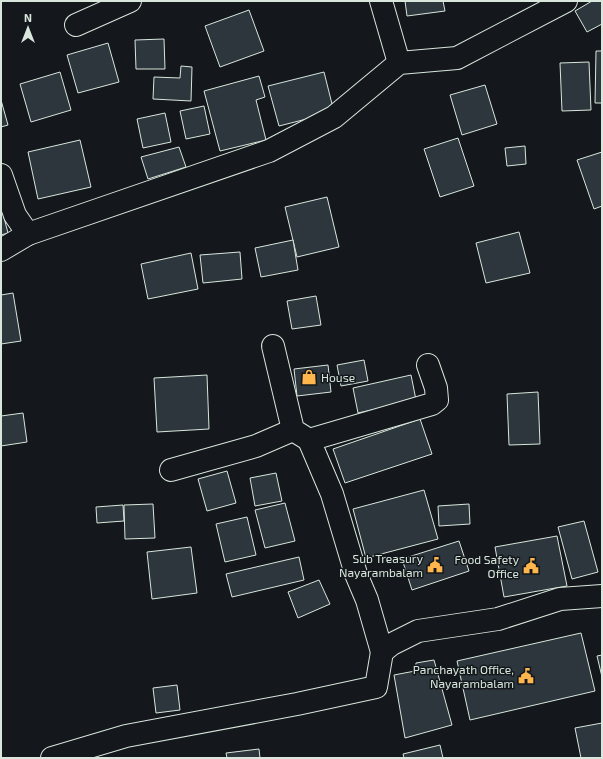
<svg xmlns="http://www.w3.org/2000/svg" width="603" height="759" font-family="'Exo 2',sans-serif">
<style>
.building{fill:#2c363c;stroke:#d8e6dc}
.lines{fill:none;stroke-linecap:round;stroke-linejoin:round}
.street-casing{stroke:#d8e6dc;stroke-width:24}
.secondary-casing{stroke:#d8e6dc;stroke-width:24}
.street{stroke:#14181c;stroke-width:22}
.secondary{stroke:#14181c;stroke-width:22}
.labels{text-anchor:middle;dominant-baseline:central;stroke-width:3;stroke-linejoin:round;paint-order:stroke}
.poi-label{font-size:12px;fill:#d8e6dc;stroke:#14181c;text-anchor:end}
</style>
<rect width="100%" height="100%" fill="#14181c"/>
<!-- building -->
<g class="building">
<path d="M405,1H443L445,11L407,16Z"/>
<path d="M592,1H602V24L587,32L575,11Z"/>
<path d="M249,10L264,51L220,67L205,26Z"/>
<path d="M164,39L165,69H136L135,40Z"/>
<path d="M108,43L119,82L78,93L67,55Z"/>
<path d="M596,51H602V103H595Z"/>
<path d="M589,62L591,110L562,111L560,63Z"/>
<path d="M181,66L192,67L191,101L153,99L154,77L180,78Z"/>
<path d="M60,72L71,110L31,122L20,84Z"/>
<path d="M324,72L334,112L279,126L268,86Z"/>
<path d="M259,76L265,97L256,100L266,140L220,151L204,91Z"/>
<path d="M485,85L497,124L462,135L450,95Z"/>
<path d="M1,100L8,125L1,127Z"/>
<path d="M204,106L210,134L186,139L180,111Z"/>
<path d="M165,113L171,142L143,148L137,119Z"/>
<path d="M458,138L474,186L440,197L424,149Z"/>
<path d="M80,140L91,187L38,199L28,152Z"/>
<path d="M525,146L526,164L507,166L505,148Z"/>
<path d="M179,147L186,167L148,179L141,157Z"/>
<path d="M602,152V206L594,209L577,160Z"/>
<path d="M327,197L339,247L297,257L285,207Z"/>
<path d="M1,206L8,233L1,235Z"/>
<path d="M519,232L530,273L486,283L476,243Z"/>
<path d="M293,240L298,270L261,277L255,248Z"/>
<path d="M240,252L242,279L203,283L200,255Z"/>
<path d="M191,253L198,289L148,299L141,264Z"/>
<path d="M13,293L21,341L1,344V295Z"/>
<path d="M316,296L321,325L292,329L287,301Z"/>
<path d="M364,360L368,381L341,386L337,365Z"/>
<path d="M328,365L331,392L297,396L294,369Z"/>
<path d="M207,375L209,429L157,432L154,378Z"/>
<path d="M411,375L416,400L358,413L353,388Z"/>
<path d="M538,392L540,444L509,445L507,394Z"/>
<path d="M23,413L27,442L1,446V416Z"/>
<path d="M420,419L432,454L345,483L333,449Z"/>
<path d="M227,471L236,503L207,511L198,479Z"/>
<path d="M276,473L282,501L255,506L250,478Z"/>
<path d="M424,490L438,539L366,558L353,509Z"/>
<path d="M285,503L295,541L265,548L255,510Z"/>
<path d="M153,504L155,538L125,539L124,505Z"/>
<path d="M469,504L470,524L439,526L438,506Z"/>
<path d="M123,505L124,521L97,523L96,507Z"/>
<path d="M247,517L256,555L225,562L216,524Z"/>
<path d="M584,521L598,572L572,579L558,527Z"/>
<path d="M557,536L567,586L504,597L495,547Z"/>
<path d="M459,541L469,571L412,590L402,559Z"/>
<path d="M191,547L197,593L152,599L147,552Z"/>
<path d="M299,557L304,580L232,597L226,574Z"/>
<path d="M319,580L330,604L298,618L288,592Z"/>
<path d="M581,633L595,691L470,720L457,661Z"/>
<path d="M602,655V677L597,656Z"/>
<path d="M434,660L452,725L405,738L394,675L415,671L416,663Z"/>
<path d="M177,685L180,710L156,713L153,688Z"/>
<path d="M602,723V758H581L575,728Z"/>
<path d="M440,745L443,758H404L403,754Z"/>
<path d="M259,749L260,758H227L226,753Z"/>
</g>
<g class="lines">
<defs>
<g id="street">
<path d="M381,1L399,63"/>
<path d="M76,25L130,1"/>
<path d="M1,175L15,215L28,234"/>
<path d="M273,346L293,430L306,438"/>
<path d="M428,365L436,388L437,400L432,404L309,440L332,494L356,574L367,600L382,652L392,644L418,631L498,619L560,599L602,596"/>
<path d="M171,470L256,446L293,430"/>
<path d="M52,758L126,736L297,704L376,687L382,652"/>
</g>
<path id="secondary" d="M1,250L28,234L269,151L334,117L399,63L457,58L566,1"/>
</defs>
<!-- street casing -->
<use href="#street" class="street-casing"/>
<!-- secondary casing -->
<use href="#secondary" class="secondary-casing"/>
<!-- street -->
<use href="#street" class="street"/>
<!-- secondary -->
<use href="#secondary" class="secondary"/>
</g>
<!-- icons -->
<defs>
<symbol id="shop-bare" viewBox="-9 -9 18 18"><path d="M-5-2.5h2.3a2.7 3.5 0 0 1 5.4 0H5L5.5 6h-11ZM-1.5-2.5h3a1.5 2.3 0 0 0-3 0Z" fill="#ffb74d" stroke="#14181c" stroke-width="2.5" paint-order="stroke"/></symbol>
<symbol id="civic-bare" viewBox="-9 -9 18 18"><path d="M-.6-6.5H3V-4.5H.6V-3L4-1V1h2V6H-6V1h2V-1L-.6-3ZM-1.2 2.5V6h2.4V2.5Z" fill="#ffb74d" stroke="#14181c" stroke-width="2.5" paint-order="stroke"/></symbol>
</defs>
<g fill-rule="evenodd">
<use href="#shop-bare" x="298" y="366" width="22" height="22"/>
<use href="#civic-bare" x="424" y="554" width="22" height="22"/>
<use href="#civic-bare" x="520" y="555" width="22" height="22"/>
<use href="#civic-bare" x="515" y="665" width="22" height="22"/>
</g>
<g class="labels">
<!-- poi labels -->
<g class="poi-label">
<text x="321" y="377" text-anchor="start">House</text>
<text x="423" y="558">Sub Treasury<tspan x="423" dy="14">Nayarambalam</tspan></text>
<text x="519" y="559">Food Safety<tspan x="519" dy="14">Office</tspan></text>
<text x="514" y="669">Panchayath Office,<tspan x="514" dy="14">Nayarambalam</tspan></text>
</g>
</g>
<!-- border -->
<rect width="603" height="759" fill="none" stroke="#d8e6dc" stroke-width="4"/>
<!-- north arrow -->
<g transform="translate(28 28)" stroke="#14181c" stroke-width="3" paint-order="stroke">
<path d="M0-3L7 15L0 10L-7 15Z" fill="#d8e6dc"/>
<text y="-6" font-size="11" font-weight="bold" text-anchor="middle" fill="#d8e6dc">N</text>
</g>
</svg>
